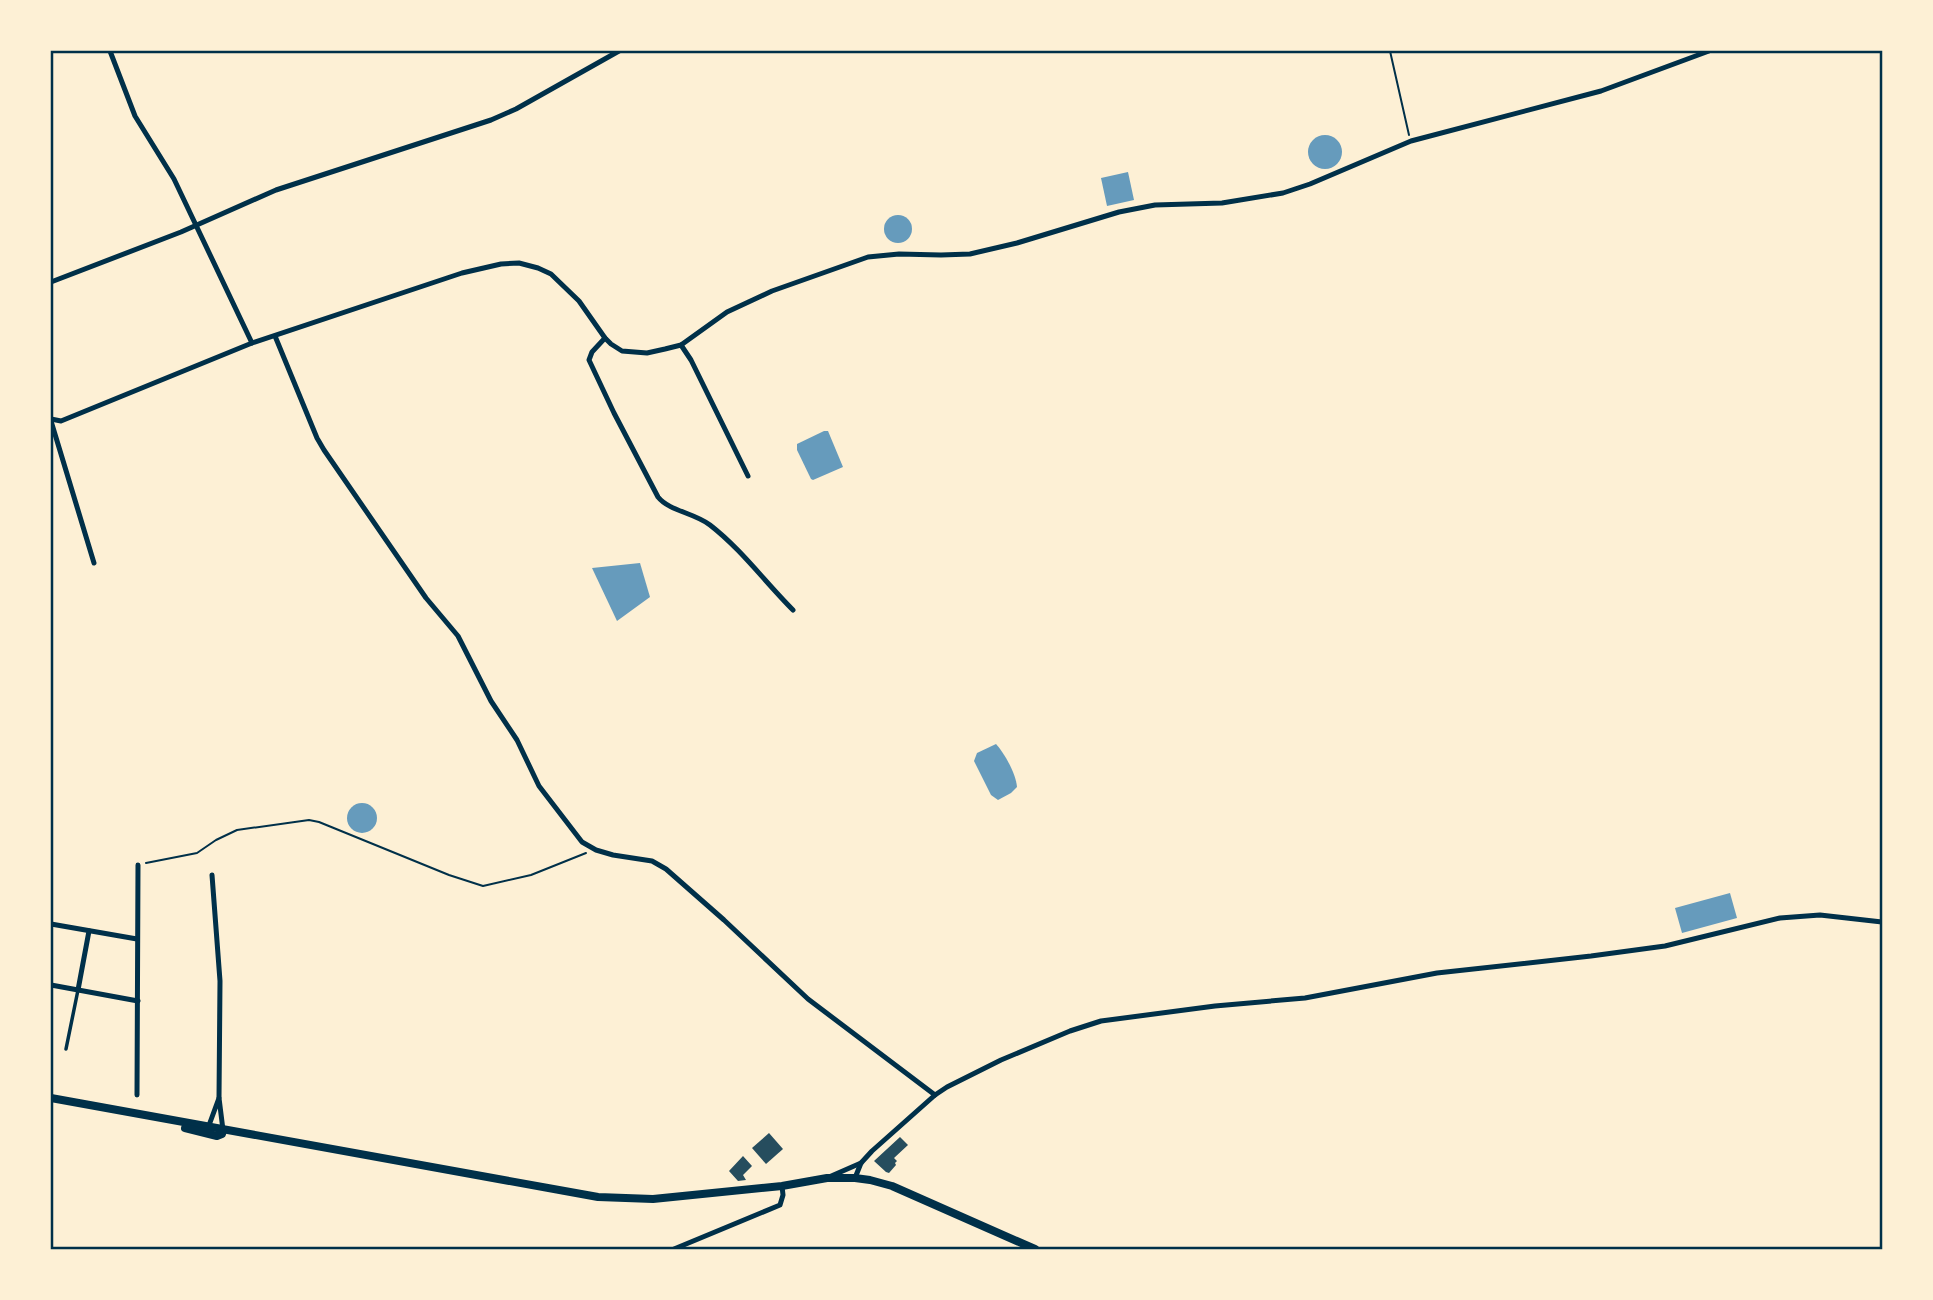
<svg xmlns="http://www.w3.org/2000/svg" width="1933" height="1300" font-family="'Public Sans',sans-serif">
<style>
.water{fill:#669bbc}
.building{fill:#264d5e}
.lines{fill:none;stroke-linecap:round;stroke-linejoin:round}
.path{stroke:#003049;stroke-width:2}
.pedestrian{stroke:#003049;stroke-width:3.5}
.minor{stroke:#003049;stroke-width:5}
.primary{stroke:#003049;stroke-width:8}
.neatline{fill:none;stroke:#003049;stroke-width:2.5}
</style>
<rect width="100%" height="100%" fill="#fdf0d5"/>
<!-- water -->
<g class="water">
<circle cx="1325" cy="152" r="17"/>
<path d="M1128,172L1134,200L1107,206L1101,178Z"/>
<circle cx="898" cy="229" r="14"/>
<path d="M824,431H828L843,467L813,480L811,479L797,450V444Z"/>
<path d="M640,563L650,597L617,621L592,568Z"/>
<path d="M996,744C1005,754 1016,774 1017,787L1011,793L998,800L991,795L974,761L977,753Z"/>
<circle cx="362" cy="818" r="15"/>
<path d="M1730,893L1737,918L1682,933L1675,908Z"/>
</g>
<!-- building -->
<g class="building">
<path d="M769,1133L783,1149L766,1164L752,1148Z"/>
<path d="M900,1137L908,1145L894,1158L897,1161L895,1163L896,1165L889,1173L886,1172L874,1161Z"/>
<path d="M743,1156L752,1166L743,1175L746,1180L738,1181L729,1171Z"/>
</g>
<g class="lines">
<!-- path -->
<g class="path">
<path d="M1390,51L1409,135"/>
<path d="M146,863L197,853L216,840L237,830L309,820L319,822L449,875L483,886L531,875L586,853"/>
</g>
<!-- pedestrian -->
<path class="pedestrian" d="M66,1049L78,990"/>
<!-- minor -->
<g class="minor">
<path d="M110,51L135,116L174,179L252,343"/>
<path d="M51,282L181,232L276,190L491,120L516,109L619,51"/>
<path d="M275,336L317,438L324,450L426,598L458,636L491,701L517,740L539,786L582,842L596,850L613,855L652,861L666,869L724,920L808,999L935,1095"/>
<path d="M605,338L592,352L589,360L614,413L658,497C669,511 695,513 710,525C741,549 765,582 793,610"/>
<path d="M681,345L691,360L748,476"/>
<path d="M51,419L61,421L252,343L462,273L501,264L519,263L538,268L551,274L579,301L605,338L611,344L622,351L647,353L665,349L681,345L727,312L772,291L868,257L899,254L941,255L970,254L1017,243L1119,212L1155,205L1222,203L1283,193L1310,184L1411,141L1601,91L1709,51"/>
<path d="M51,421L94,563"/>
<path d="M212,875L220,981L219,1098"/>
<path d="M51,924L137,939"/>
<path d="M51,985L138,1001"/>
<path d="M78,990L89,931"/>
<path d="M137,1095L138,865"/>
<path d="M208,1128L219,1098L223,1130"/>
<path d="M829,1177L861,1163"/>
<path d="M855,1178L861,1163L872,1151L935,1095L947,1087L1001,1060L1070,1031L1101,1021L1215,1006L1305,998L1437,973L1591,956L1665,946L1780,918L1820,915L1882,922"/>
<path d="M674,1249L780,1205L783,1195L782,1186"/>
</g>
<!-- primary -->
<g class="primary">
<path d="M51,1098L598,1197L653,1199L782,1186L827,1178H855L870,1180L892,1186L1035,1249"/>
<path d="M185,1128L217,1136L222,1134L223,1130"/>
</g>
</g>
<!-- border -->
<rect width="1933" height="1300" fill="none" stroke="#fdf0d5" stroke-width="105"/>
<rect x="52" y="52" width="1829" height="1196" class="neatline"/>
</svg>
